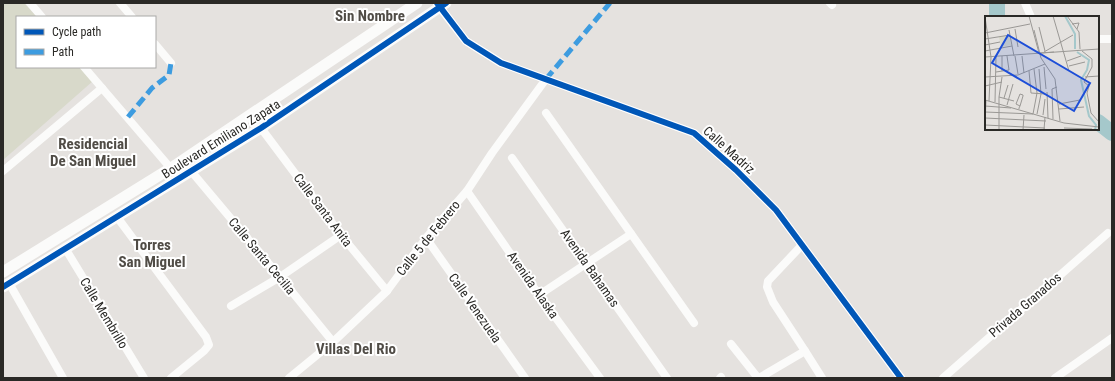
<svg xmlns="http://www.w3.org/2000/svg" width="1115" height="381" font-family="'Roboto Condensed',sans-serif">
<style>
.green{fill:#d8d9ca}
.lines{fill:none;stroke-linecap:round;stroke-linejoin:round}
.river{stroke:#a5c8cb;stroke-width:16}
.street{stroke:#fbfbfa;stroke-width:8}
.secondary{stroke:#fbfbfa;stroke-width:11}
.quiet{stroke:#3d9ce0;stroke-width:5;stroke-dasharray:10 5;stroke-linecap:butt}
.cycleway-casing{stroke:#fff;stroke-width:8}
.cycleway{stroke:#0057b8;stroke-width:6}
.labels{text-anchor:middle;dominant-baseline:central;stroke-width:4;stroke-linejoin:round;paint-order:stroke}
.street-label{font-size:13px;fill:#2a2926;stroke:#fff}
.quarter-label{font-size:15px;font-weight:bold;fill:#504c46;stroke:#fff}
.inset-river{fill:none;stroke:#a5c8cb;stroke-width:2}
.inset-road{fill:none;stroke:#9a9895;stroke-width:1}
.view{fill:#1d4ed8;fill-opacity:0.15;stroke:#1d4ed8;stroke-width:2}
.inset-edge{fill:none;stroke:#2a2926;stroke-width:2}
</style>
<rect width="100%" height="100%" fill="#e5e2df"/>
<!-- green -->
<path class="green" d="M3,3H24L37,17H17V67H81L93,81L3,160Z"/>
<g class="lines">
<!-- river -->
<g class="river">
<path d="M997,3V17"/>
<path d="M1098,122L1112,133"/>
</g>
<!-- street -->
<g class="street">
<path d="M30,3L42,17"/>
<path d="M120,3L132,17"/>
<path d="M830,3L832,5"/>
<path d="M1025,3L1031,17"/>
<path d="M437,4L466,41L501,63L694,133L736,170L776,210L901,378"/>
<path d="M1098,39H1112"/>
<path d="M155,44L171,63"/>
<path d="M84,67L179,178"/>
<path d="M546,113L694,323"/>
<path d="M261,128L341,235L387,291"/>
<path d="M512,158L667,378"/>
<path d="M3,171L102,88"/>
<path d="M191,171L280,277L333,342"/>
<path d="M467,191L539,295L600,378"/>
<path d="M117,217L206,337L209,345L204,351L171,378"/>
<path d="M426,238L525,378"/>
<path d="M802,245L768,281L767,287L773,302L805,351L822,378"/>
<path d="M65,248L144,378"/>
<path d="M9,283L63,378"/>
<path d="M539,295L631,234"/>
<path d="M231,306L280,277L341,235"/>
<path d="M731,344L758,378"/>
<path d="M289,378L333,342L387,291L426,238L467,191L492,153L546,79"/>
<path d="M720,378L721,377"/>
<path d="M759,378L805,351"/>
<path d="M943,378L1108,233"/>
<path d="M1055,378L1112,338"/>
</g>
<!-- secondary -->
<g class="secondary">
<path d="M3,272L171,168L417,3"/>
<path d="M3,287L261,128L446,3"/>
</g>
<!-- quiet -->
<g class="quiet">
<path d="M546,79L610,3"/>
<path d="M128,117L152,88L169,75L171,63"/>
</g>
<defs>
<g id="cycleway">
<path d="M437,3L466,41L501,63L694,133L736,170L776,210L901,378"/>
<path d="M3,287L261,128L446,3"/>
</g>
</defs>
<!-- cycleway casing -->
<use href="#cycleway" class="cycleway-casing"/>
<!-- cycleway -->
<use href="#cycleway" class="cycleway"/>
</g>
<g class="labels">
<!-- street labels -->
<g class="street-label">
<text transform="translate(221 139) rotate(-32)">Boulevard Emiliano Zapata</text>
<text transform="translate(729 150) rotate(42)">Calle Madriz</text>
<text transform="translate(323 210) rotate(53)">Calle Santa Anita</text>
<text transform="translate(428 238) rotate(-51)">Calle 5 de Febrero</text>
<text transform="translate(262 256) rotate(50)">Calle Santa Cecilia</text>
<text transform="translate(590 268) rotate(55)">Avenida Bahamas</text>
<text transform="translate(533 285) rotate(55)">Avenida Alaska</text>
<text transform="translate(1025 305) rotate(-41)">Privada Granados</text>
<text transform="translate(475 308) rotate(55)">Calle Venezuela</text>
<text transform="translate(104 313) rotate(59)">Calle Membrillo</text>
</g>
<!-- quarter labels -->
<g class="quarter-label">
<text x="370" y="16">Sin Nombre</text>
<text x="93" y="144">Residencial<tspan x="93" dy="17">De San Miguel</tspan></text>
<text x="152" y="245">Torres<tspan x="152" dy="17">San Miguel</tspan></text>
<text x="356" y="349">Villas Del Rio</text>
</g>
</g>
<!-- overview -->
<g transform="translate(985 16)">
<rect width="114" height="114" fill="#e5e2df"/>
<path d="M24,19L26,29L16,31L14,21Z" fill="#d8d9ca"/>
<path class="inset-river" d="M80,0L90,18V33M92,36L104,44L102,54L96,64L104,100L111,109L110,114"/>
<path class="inset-road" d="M44,0L54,37M68,0L84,55M82,0L94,16L95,33M0,1L6,41L4,85M87,8L94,7L92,13M54,11L60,35M30,13L33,31M24,14L29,40M49,14L56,42L70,63L75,105M0,17L45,8M0,23L25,19M0,29L15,26M0,35L27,30M97,35L107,43V51L99,66L104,70L102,77L106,97L114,106M59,36L88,19M55,37L69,36M17,40V55M30,40L33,58M37,40L39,57M0,41L114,33M82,45L96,40M84,50L100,46M59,51L61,73M44,55L46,77L60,78M11,56L24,54L22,40M0,61L33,59L60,48M100,61L114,60M0,70L17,66M62,76L63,102M14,81L29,85M19,82L23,69M0,84L79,107L114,111M10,86L11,40M74,88L95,84M22,89L28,68M0,90L26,92M34,93V92L35,90L38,80V79L35,78L31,88L35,90M74,93L99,91M0,96L48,98L52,77L49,53M52,98L56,78L54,53M58,99L60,83M0,102L61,105M68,103L67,73L72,71M0,107L1,84M0,109L60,112M79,112L107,113M14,114V81L17,61M38,114L39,99M59,114L60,101"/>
<path class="view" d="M23,19L105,67L89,95L7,47Z"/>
<rect width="114" height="114" class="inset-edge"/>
</g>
<!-- border -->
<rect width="1115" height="381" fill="none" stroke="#2a2926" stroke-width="8"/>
<!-- legend -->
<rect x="16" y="16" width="140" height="52" fill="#ffffff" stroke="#aaa9a8"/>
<rect x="24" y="29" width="20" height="6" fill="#0057b8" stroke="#aaa9a8"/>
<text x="52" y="36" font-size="12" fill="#2a2926">Cycle path</text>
<rect x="24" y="49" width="20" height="6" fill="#3d9ce0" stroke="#aaa9a8"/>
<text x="52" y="56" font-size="12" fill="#2a2926">Path</text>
</svg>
